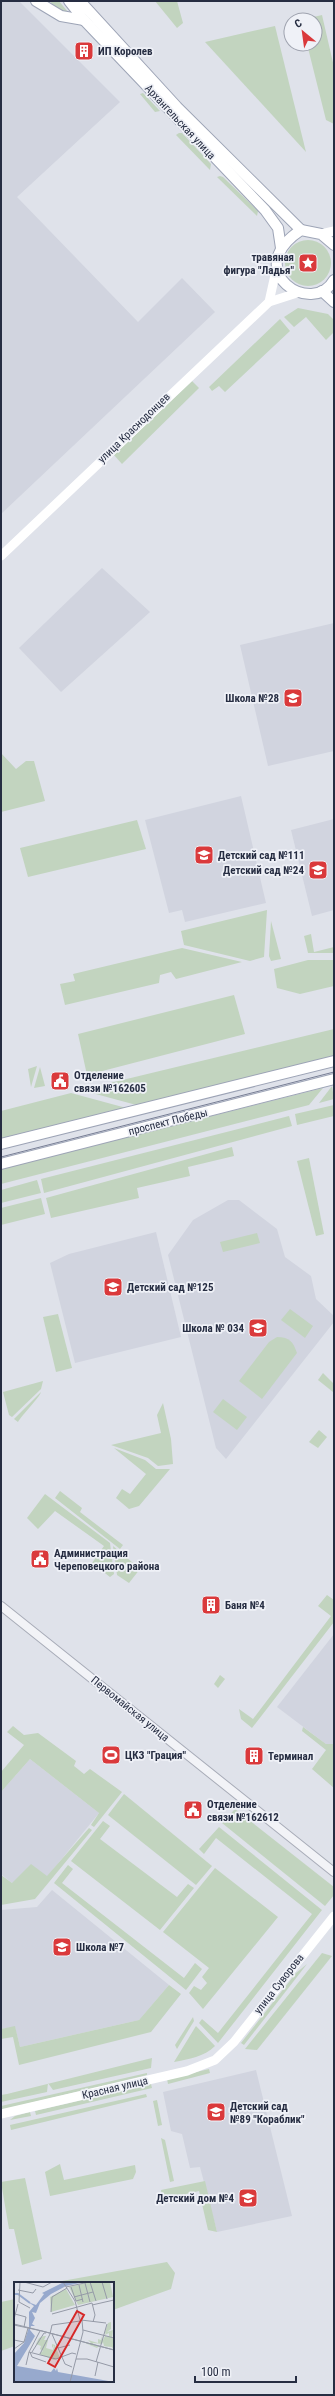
<svg xmlns="http://www.w3.org/2000/svg" width="335" height="2396" font-family="'Roboto Condensed',sans-serif">
<style>
.built{fill:#d1d4df}
.green{fill:#c2d4bf}
.lines{fill:none;stroke-linecap:round;stroke-linejoin:round}
.tertiary-casing{stroke:#a8acb8;stroke-width:10}
.primary-casing{stroke:#9da4b6;stroke-width:12}
.tertiary{stroke:#f2f3f7;stroke-width:8}
.secondary{stroke:#fff;stroke-width:9}
.primary{stroke:#fff;stroke-width:10}
.tram{stroke:#777e95;stroke-width:1}
.labels{text-anchor:middle;dominant-baseline:central;stroke-width:3.5;stroke-linejoin:round;paint-order:stroke}
.poi-label{font-size:11px;font-weight:bold;fill:#262d42;stroke:#eff1f7;text-anchor:start}
.street-label{font-size:11px;fill:#262d42;stroke:#eff1f7}
.inset-river{fill:none;stroke:#97a9cd;stroke-width:2}
.inset-road{fill:none;stroke:#959aa7;stroke-width:1}
.view{fill:#d62828;fill-opacity:0.15;stroke:#d62828;stroke-width:2}
.inset-edge{fill:none;stroke:#262d42;stroke-width:2}
</style>
<rect width="100%" height="100%" fill="#dfe2ea"/>
<!-- built -->
<g class="built">
<path d="M1,1H19L120,102L17,197L138,322L182,278L215,312L1,514Z"/>
<path d="M102,568L150,612L61,692L19,648Z"/>
<path d="M334,623V751L268,766L240,645Z"/>
<path d="M241,796L266,903L185,922L182,910L169,913L145,820Z"/>
<path d="M334,819V910L312,916L291,830Z"/>
<path d="M228,1200H239L277,1229L285,1257L311,1276L316,1299L334,1316V1322L226,1459L216,1448L168,1255L193,1220Z"/>
<path d="M156,1232L181,1337L75,1363L50,1263L69,1254Z"/>
<path d="M334,1634V1744H326L277,1707Z"/>
<path d="M30,1759L99,1813L47,1877L12,1883L1,1874V1792Z"/>
<path d="M52,1890L169,1985L139,2020L20,2047L15,2027L1,2029V1910L37,1907Z"/>
<path d="M256,2070L292,2216L217,2232L200,2167L190,2168L182,2134L171,2131L163,2092Z"/>
</g>
<!-- green -->
<g class="green">
<path d="M50,1H59L68,12L55,9Z"/>
<path d="M155,1H177L183,23L177,28Z"/>
<path d="M322,15L334,67V124L326,120L307,44H315V20H301Z"/>
<path d="M275,26L306,152L205,42Z"/>
<path d="M143,93L160,111L155,112L140,94Z"/>
<path d="M179,133H182L211,164L210,170L176,135Z"/>
<path d="M220,176L223,177L258,211L257,216L217,177Z"/>
<circle cx="308" cy="263" r="23"/>
<path d="M298,308L328,314L334,320V332L326,340L306,317L294,327L284,317Z"/>
<path d="M280,319L290,331L225,392L219,386L212,391L209,387Z"/>
<path d="M192,381L199,388L122,464L114,455Z"/>
<path d="M1,753L16,769L26,761H34L45,801L1,812Z"/>
<path d="M137,820L146,849L28,877L20,848Z"/>
<path d="M267,910L264,957L250,961L184,945L181,931Z"/>
<path d="M271,921L281,959L271,961L269,956Z"/>
<path d="M311,934L314,952L334,947V953H308L304,936Z"/>
<path d="M182,948L242,962L176,979L171,972L160,975L159,983L65,1005L60,984L75,981L73,974Z"/>
<path d="M308,960H334V986L300,994L277,988L274,969Z"/>
<path d="M234,995L245,1034L87,1075L78,1034Z"/>
<path d="M334,1029V1057L140,1106L81,1090Z"/>
<path d="M37,1066L31,1087L28,1069Z"/>
<path d="M40,1067L45,1086L34,1088Z"/>
<path d="M332,1086L334,1099L319,1103Z"/>
<path d="M323,1088L309,1105L1,1184V1169Z"/>
<path d="M71,1093L130,1109L1,1141V1111Z"/>
<path d="M334,1105V1116L297,1125L295,1114Z"/>
<path d="M289,1116L292,1126L44,1193L41,1179Z"/>
<path d="M232,1147L234,1156L188,1167L190,1176L137,1188L139,1198L51,1218L46,1198Z"/>
<path d="M309,1158L324,1234L316,1236L297,1161Z"/>
<path d="M37,1180L41,1193L1,1203V1190Z"/>
<path d="M41,1198L45,1214L1,1225V1208Z"/>
<path d="M257,1233L260,1243L223,1252L220,1242Z"/>
<path d="M290,1309L313,1326L305,1338L281,1320Z"/>
<path d="M58,1314L72,1368L56,1372L43,1317Z"/>
<path d="M277,1337C290,1337 293,1342 297,1353L262,1399L239,1381L269,1342Z"/>
<path d="M323,1373L334,1384L333,1392L318,1380Z"/>
<path d="M43,1381L41,1389L12,1417L9,1415L3,1392Z"/>
<path d="M41,1392C40,1397 22,1415 18,1422L14,1419Z"/>
<path d="M223,1399L247,1417L237,1430L213,1412Z"/>
<path d="M163,1403L171,1439L173,1464L158,1466L148,1458L111,1445L161,1433L157,1415Z"/>
<path d="M319,1430L327,1437L318,1448L309,1442Z"/>
<path d="M114,1448L145,1460L156,1469H170L139,1506L129,1509L116,1498L122,1489L130,1494L146,1474Z"/>
<path d="M60,1491L82,1508L80,1512L123,1545L120,1549L55,1498Z"/>
<path d="M45,1494L110,1543L114,1574L110,1577L92,1563L104,1546L55,1511L38,1529L27,1518Z"/>
<path d="M113,1546L140,1569L129,1583L117,1575Z"/>
<path d="M327,1595L334,1600V1622L252,1728L241,1719L239,1709L253,1719L331,1616L318,1606Z"/>
<path d="M220,1675L225,1679L218,1688L214,1684Z"/>
<path d="M13,1726L24,1735L38,1733L76,1761L74,1766L84,1774L90,1769L122,1792L94,1827L91,1825L99,1813L30,1759L1,1792V1772L24,1745L7,1732Z"/>
<path d="M303,1727L326,1744H334V1788L312,1769L326,1750L302,1731Z"/>
<path d="M124,1794L212,1866L196,1885L108,1815Z"/>
<path d="M235,1809L334,1887V1895L325,1906L222,1823Z"/>
<path d="M103,1821L110,1826L100,1839L177,1897L188,1884L194,1888L160,1930L71,1861Z"/>
<path d="M219,1827L322,1910L218,2043L199,2023L202,2019L218,2033L312,1914L216,1838L204,1854L199,1849Z"/>
<path d="M89,1828L92,1830L35,1899L1,1905V1875L12,1883L31,1864L47,1876Z"/>
<path d="M68,1865L73,1869L62,1883L184,1978L195,1963L202,1969L186,1990L54,1883Z"/>
<path d="M215,1868L278,1917L203,2009L189,1993L194,1986L201,1990L207,1983L202,1977L209,1968L163,1932Z"/>
<path d="M322,1953L332,1956L257,2050L245,2049Z"/>
<path d="M307,1964L244,2045L241,2043L296,1973Z"/>
<path d="M169,1985L181,1994L151,2032L19,2065L13,2037L1,2039V2029L15,2026L20,2047L139,2020Z"/>
<path d="M193,2017L194,2021L177,2049L175,2045Z"/>
<path d="M196,2026L215,2046C204,2057 189,2059 174,2062Z"/>
<path d="M152,2058L151,2068L53,2090L48,2083L47,2092L1,2102V2095L7,2094Z"/>
<path d="M209,2069L210,2073L168,2084L167,2079Z"/>
<path d="M147,2073V2075L1,2110V2106Z"/>
<path d="M151,2084L152,2088L36,2115L35,2111Z"/>
<path d="M146,2094L147,2097L11,2130L10,2125Z"/>
<path d="M157,2100L162,2125L158,2126L153,2101Z"/>
<path d="M30,2112L31,2116L10,2120L15,2116Z"/>
<path d="M161,2138L165,2140L174,2181L170,2182Z"/>
<path d="M60,2164L64,2180L135,2165L136,2172L133,2179L50,2196L45,2172Z"/>
<path d="M25,2178L42,2259L22,2265L14,2229H9L1,2182Z"/>
<path d="M205,2181L217,2232L208,2230L199,2191L186,2194L187,2199L163,2204L161,2190Z"/>
<path d="M167,2262L175,2273L171,2289L113,2310V2283H62V2281Z"/>
<path d="M15,2299V2346L1,2351V2302Z"/>
</g>
<g class="lines">
<defs>
<path id="tertiary" d="M1,1606L334,1872"/>
<g id="primary">
<path d="M36,1L61,16L84,20"/>
<path d="M69,1L84,20L265,210L278,228L281,248"/>
<path d="M80,1L177,107L301,230"/>
<path d="M334,245L321,234L301,230C239,271 313,318 334,280"/>
<path d="M322,291L334,302"/>
<path d="M1,1144L334,1061"/>
<path d="M1,1164L334,1079"/>
</g>
</defs>
<!-- tertiary casing -->
<use href="#tertiary" class="tertiary-casing"/>
<!-- primary casing -->
<use href="#primary" class="primary-casing"/>
<!-- tertiary -->
<use href="#tertiary" class="tertiary"/>
<!-- secondary -->
<g class="secondary">
<path d="M321,234L334,231"/>
<path d="M269,302L277,266"/>
<path d="M1,556L269,302L297,293"/>
<path d="M1,2114L187,2071L215,2060L234,2042L334,1916"/>
</g>
<!-- primary -->
<use href="#primary" class="primary"/>
<!-- tram -->
<path class="tram" d="M1,1157L334,1072"/>
</g>
<!-- icons -->
<defs>
<symbol id="building-square" viewBox="-11 -11 22 22"><rect x="-9" y="-9" width="18" height="18" rx="4" fill="#da393b" stroke="#eff1f7"/><path d="M-4-6H4V6H1V3H-1V6H-4ZM-2.5-4.3h1.7v1.8h-1.7ZM.8-4.3h1.7v1.8H.8ZM-2.5-1h1.7V.8h-1.7ZM.8-1h1.7V.8H.8Z" fill="#fff"/></symbol>
<symbol id="sight-square" viewBox="-11 -11 22 22"><rect x="-9" y="-9" width="18" height="18" rx="4" fill="#da393b" stroke="#eff1f7"/><path d="M0-6L1.8-2.2L6-1.7L2.9 1.2L3.7 5.4L0 3.3L-3.7 5.4L-2.9 1.2L-6-1.7L-1.8-2.2Z" fill="#fff"/></symbol>
<symbol id="school-square" viewBox="-11 -11 22 22"><rect x="-9" y="-9" width="18" height="18" rx="4" fill="#da393b" stroke="#eff1f7"/><path d="M0-5L7-2L0 1L-7-2ZM-4 1L0 2.5L4 1V4Q0 6-4 4Z" fill="#fff"/></symbol>
<symbol id="civic-square" viewBox="-11 -11 22 22"><rect x="-9" y="-9" width="18" height="18" rx="4" fill="#da393b" stroke="#eff1f7"/><path d="M-.6-6.5H3V-4.5H.6V-3L4-1V1h2V6H-6V1h2V-1L-.6-3ZM-1.2 2.5V6h2.4V2.5Z" fill="#fff"/></symbol>
<symbol id="stadium-square" viewBox="-11 -11 22 22"><rect x="-9" y="-9" width="18" height="18" rx="4" fill="#da393b" stroke="#eff1f7"/><path d="M0-5a6.5 5 0 1 0 0 10a6.5 5 0 1 0 0-10ZM-3.5-1.8h7v3.6h-7Z" fill="#fff"/></symbol>
</defs>
<g fill-rule="evenodd">
<use href="#building-square" x="73" y="40" width="22" height="22"/>
<use href="#sight-square" x="297" y="252" width="22" height="22"/>
<use href="#school-square" x="282" y="687" width="22" height="22"/>
<use href="#school-square" x="193" y="844" width="22" height="22"/>
<use href="#school-square" x="307" y="859" width="22" height="22"/>
<use href="#civic-square" x="49" y="1070" width="22" height="22"/>
<use href="#school-square" x="102" y="1276" width="22" height="22"/>
<use href="#school-square" x="247" y="1317" width="22" height="22"/>
<use href="#civic-square" x="29" y="1548" width="22" height="22"/>
<use href="#building-square" x="200" y="1594" width="22" height="22"/>
<use href="#stadium-square" x="100" y="1744" width="22" height="22"/>
<use href="#building-square" x="243" y="1745" width="22" height="22"/>
<use href="#civic-square" x="182" y="1799" width="22" height="22"/>
<use href="#school-square" x="51" y="1936" width="22" height="22"/>
<use href="#school-square" x="205" y="2101" width="22" height="22"/>
<use href="#school-square" x="237" y="2187" width="22" height="22"/>
</g>
<g class="labels">
<!-- poi labels -->
<g class="poi-label">
<text x="98" y="51">ИП Королев</text>
<text x="294" y="257" text-anchor="end">травяная<tspan x="294" dy="13">фигура "Ладья"</tspan></text>
<text x="279" y="698" text-anchor="end">Школа №28</text>
<text x="218" y="855">Детский сад №111</text>
<text x="304" y="870" text-anchor="end">Детский сад №24</text>
<text x="74" y="1075">Отделение<tspan x="74" dy="13">связи №162605</tspan></text>
<text x="127" y="1287">Детский сад №125</text>
<text x="244" y="1328" text-anchor="end">Школа № 034</text>
<text x="54" y="1553">Администрация<tspan x="54" dy="13">Череповецкого района</tspan></text>
<text x="225" y="1605">Баня №4</text>
<text x="125" y="1755">ЦКЗ "Грация"</text>
<text x="268" y="1756">Терминал</text>
<text x="207" y="1804">Отделение<tspan x="207" dy="13">связи №162612</tspan></text>
<text x="76" y="1947">Школа №7</text>
<text x="230" y="2106">Детский сад<tspan x="230" dy="13">№89 "Кораблик"</tspan></text>
<text x="234" y="2198" text-anchor="end">Детский дом №4</text>
</g>
<!-- street labels -->
<g class="street-label">
<text transform="translate(180 122) rotate(47)">Архангельская улица</text>
<text transform="translate(134 428) rotate(-44)">улица Краснодонцев</text>
<text transform="translate(168 1122) rotate(-14)">проспект Победы</text>
<text transform="translate(130 1709) rotate(39)">Первомайская улица</text>
<text transform="translate(279 1984) rotate(-52)">улица Суворова</text>
<text transform="translate(115 2088) rotate(-13)">Красная улица</text>
</g>
</g>
<!-- overview -->
<g transform="translate(14 2282)">
<rect width="100" height="100" fill="#dfe2ea"/>
<path d="M76,0H96L99,15L64,23L55,5ZM52,7L61,23L37,30L36,15ZM97,40V47L93,50L99,48L98,56L100,57V68L96,66L99,67L98,65L87,64H90L89,60L88,62L79,61L81,64H85L83,66L71,61H77L74,58L84,61V57L87,58L88,54L89,58L91,54L94,56L91,54L95,55V51L91,53L92,50L90,53L94,41ZM30,54H32L30,58H34L32,66L39,68L40,63L38,66V62L41,63L46,76L40,78L25,72L29,69L26,67L27,64L22,62L21,64L25,56Z" fill="#c2d4bf"/>
<path d="M50,0H70L52,4L37,12L26,21L22,31L18,30L21,36L18,42L21,44H17L16,48L21,54L3,84L37,90L40,86L42,89L43,86L44,90L100,100H0V72L10,61L15,45V30L20,24L14,20L22,23L30,12L28,11Z" fill="#97a9cd"/>
<path class="inset-river" d="M0,12H4L16,21"/>
<path class="inset-road" d="M6,0L5,20L16,26M10,0L29,5L38,0M49,0L61,19L66,38M76,0L82,19M88,0L93,17M71,1L76,20M65,3L69,20M52,5L75,0M57,5L62,19L69,17M4,8L19,11L22,7M60,15L79,10M78,23L100,18M37,30L38,15L53,6M1,32L12,35L10,45M38,32L78,21L81,33L79,40M0,37L4,22M67,38L92,41M0,42L28,49M0,43L28,49M69,48L100,56M26,49L15,70L42,77L58,71L62,72M28,49L100,68M28,49L100,68M36,52L38,43L66,39M38,52L51,82L58,85M0,58L10,60L14,46M44,66L56,63M0,67L10,60M16,70L18,75L32,80M18,70L30,51H32M26,72L36,52M62,77H73L100,85M82,80L93,42M12,83L15,70M81,94L84,80M56,100L69,50L68,38"/>
<path class="view" d="M63,29L70,33L41,85L34,81Z"/>
<rect width="100" height="100" class="inset-edge"/>
</g>
<!-- border -->
<rect width="335" height="2396" fill="none" stroke="#262d42" stroke-width="4"/>
<!-- north arrow -->
<g transform="translate(303 32) rotate(331)"><circle r="19" fill="#eff1f7" stroke="#9fa3af"/>
<path d="M0-3L7 15L0 10L-7 15Z" fill="#da393b"/>
<text y="-6" font-size="11" font-weight="bold" text-anchor="middle" fill="#262d42">С</text>
</g>
<!-- scale -->
<path d="M195 2376v6h101v-6" fill="none" stroke="#262d42" stroke-width="2"/>
<text x="201" y="2376" font-size="12" fill="#262d42" stroke="#eff1f7" stroke-width="3" paint-order="stroke">100 m</text>
</svg>
